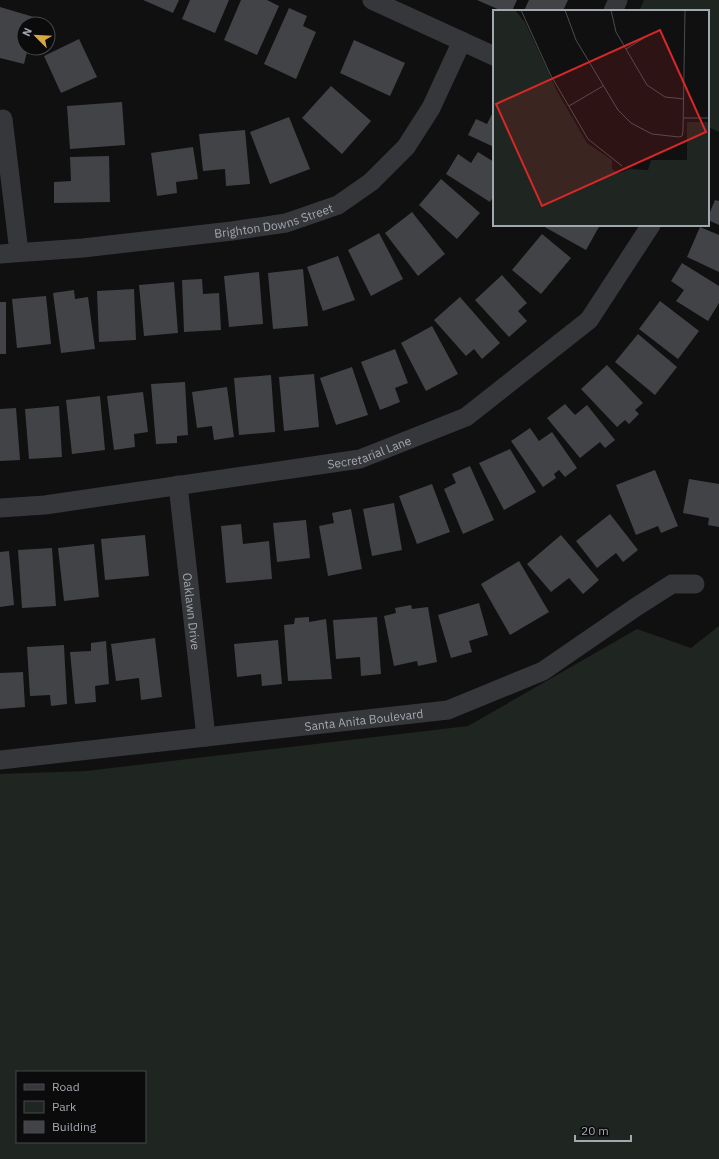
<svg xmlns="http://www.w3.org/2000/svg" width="719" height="1159" font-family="'IBM Plex Sans',sans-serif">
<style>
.green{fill:#1f2520;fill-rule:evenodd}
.building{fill:#424346}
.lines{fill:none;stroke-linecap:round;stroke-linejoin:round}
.minor{stroke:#36373a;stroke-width:19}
.labels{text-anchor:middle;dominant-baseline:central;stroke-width:3.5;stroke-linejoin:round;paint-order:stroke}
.street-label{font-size:12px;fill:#a3a7b0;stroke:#0b0b0c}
.inset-road{fill:none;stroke:#4b4c51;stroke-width:1}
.view{fill:#d62828;fill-opacity:0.15;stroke:#d62828;stroke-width:2}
.inset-edge{fill:none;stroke:#a3a7b0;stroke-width:2}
</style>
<rect width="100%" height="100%" fill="#101011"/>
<!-- green -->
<g class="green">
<path d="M644,0H719V132L708,127V11H639Z"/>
<path d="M719,626V1159H0V774L86,771L468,726L637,629L691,648ZM17,1072H145V1142H17Z"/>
</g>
<!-- building -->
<g class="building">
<path d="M143,0H179L173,13Z"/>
<path d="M190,0H229L215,33L182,19Z"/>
<path d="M241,0H267L279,6L257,55L224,40Z"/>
<path d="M477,0H517L512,11H502Z"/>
<path d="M529,0H568L563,11H524Z"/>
<path d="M0,7L37,18L35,24H24V48H28L24,64L0,58Z"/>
<path d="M289,8L307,16L303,26L316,32L296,79L264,64Z"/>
<path d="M79,39L97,77L61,93L44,56Z"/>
<path d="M354,40L405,63L390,96L340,73Z"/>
<path d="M331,86L371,121L342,154L302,118Z"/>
<path d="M122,102L125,145L70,149L67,106Z"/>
<path d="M494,110V147L468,135L476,119L487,124Z"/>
<path d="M289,117L310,169L270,184L250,132Z"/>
<path d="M245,130L250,184L226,186L225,169L203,171L199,134Z"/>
<path d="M193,147L198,179L176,182L177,193L157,196L151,153Z"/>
<path d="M478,152L494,162V195L490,202L446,174L458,154L471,163Z"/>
<path d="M109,156L110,202L54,203V182L71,181L70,157Z"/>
<path d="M441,179L480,213L457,239L419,205Z"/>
<path d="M715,200L719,201V225L708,220V217Z"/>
<path d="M412,212L445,254L418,276L385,233Z"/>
<path d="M541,225H600L586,250Z"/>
<path d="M700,227L719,235V272L687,257Z"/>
<path d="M379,233L403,279L371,296L348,250Z"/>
<path d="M542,234L571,258L541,294L512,270Z"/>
<path d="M338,256L355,300L323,311L307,267Z"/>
<path d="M682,263L719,286V303L708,321L676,301L684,290L671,281Z"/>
<path d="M303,269L308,326L273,329L268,273Z"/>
<path d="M259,272L263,324L229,327L224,276Z"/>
<path d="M502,275L527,303L518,311L527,321L509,337L475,300Z"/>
<path d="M202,279L203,294L219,293L221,330L184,332L182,280Z"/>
<path d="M174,282L178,333L144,336L139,285Z"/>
<path d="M134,289L136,340L99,342L97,291Z"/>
<path d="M74,290L75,299L88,297L95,349L61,353L53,293Z"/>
<path d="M46,296L51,344L17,348L12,299Z"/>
<path d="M460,297L500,343L482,359L474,349L466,356L434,320Z"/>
<path d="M660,301L699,331L678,359L639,329Z"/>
<rect x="0" y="302" width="6" height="52"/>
<path d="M432,326L458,374L426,391L401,343Z"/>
<path d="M638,334L677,367L655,395L615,362Z"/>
<path d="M395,349L408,383L395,388L400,402L380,410L361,362Z"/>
<path d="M607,365L643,403L635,410L639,414L629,424L625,420L617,427L581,389Z"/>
<path d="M352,367L368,415L336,425L320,378Z"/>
<path d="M314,374L319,427L284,431L279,377Z"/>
<path d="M271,375L275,432L239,435L234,378Z"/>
<path d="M185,382L188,435L177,436V443L156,444L151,384Z"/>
<path d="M227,387L234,437L214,440L212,426L197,428L192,392Z"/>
<path d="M143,392L148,432L134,434L135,447L114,450L107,396Z"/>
<path d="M100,396L105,450L72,454L66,400Z"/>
<path d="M565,404L575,415L587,405L615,440L605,448L600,442L580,458L547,418Z"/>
<path d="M59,406L62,457L29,459L25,409Z"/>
<path d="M16,408L20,460L0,461V409Z"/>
<path d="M530,428L539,441L552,432L577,468L565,477L559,470L554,474L556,478L543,487L511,441Z"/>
<path d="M510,449L536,492L504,510L479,463Z"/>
<path d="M470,466L494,520L463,534L444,489L456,483L452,474Z"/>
<path d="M655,470L678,526L661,533L658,526L636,535L616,485Z"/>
<path d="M689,479L719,484V527L708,525L709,518L683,513Z"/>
<path d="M432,484L450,532L417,544L399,496Z"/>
<path d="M394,503L402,550L372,556L363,509Z"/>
<path d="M351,509L362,569L328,576L319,526L334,523L332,513Z"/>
<path d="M610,514L638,550L623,562L616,553L597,568L576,541Z"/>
<path d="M306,520L310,558L277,562L273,523Z"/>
<path d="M241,524L243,544L269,541L272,579L226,583L221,526Z"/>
<path d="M145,535L149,576L105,580L101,539Z"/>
<path d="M561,535L599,580L583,594L569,578L551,592L527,564Z"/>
<path d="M94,544L99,597L64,601L58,548Z"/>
<path d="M52,548L56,606L22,608L18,550Z"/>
<path d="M9,551L14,605L0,607V552Z"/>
<path d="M519,561L549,612L510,635L481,584Z"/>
<path d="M479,603L488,635L469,641L472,652L451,658L438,615Z"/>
<path d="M411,605L412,609L428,607L437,662L418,666L417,661L394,666L384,616L396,613L395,608Z"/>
<path d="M309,617V622L326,619L332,679L288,681L284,625L294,624L295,618Z"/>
<path d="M377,617L381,674L361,676L360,657L336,659L333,620Z"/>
<path d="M155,638L162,697L141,700L139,678L116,681L111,644Z"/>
<path d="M278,640L282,684L262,686L261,674L237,677L234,644Z"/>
<path d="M106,641L109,684L95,686L96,702L75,704L70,652L91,651V643Z"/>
<path d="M64,645L67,704L51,706L50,695L30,696L27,647Z"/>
<path d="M23,672L25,707L0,709V673Z"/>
</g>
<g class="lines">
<!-- minor -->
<g class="minor">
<path d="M372,0L494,56"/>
<path d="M613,11L618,0"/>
<path d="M3,119L19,252"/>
<path id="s1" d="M0,254L83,248L232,231L286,223L338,205L371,182L406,147L431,108L462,41"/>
<path id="s2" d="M178,485L206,737"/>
<path id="s3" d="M0,508L45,505L360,459L466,417L589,320L651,225"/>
<path id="s4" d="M0,760L448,710L543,671L636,607L672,584H695"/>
</g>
</g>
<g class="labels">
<!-- street labels -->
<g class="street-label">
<text stroke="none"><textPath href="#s1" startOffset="276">Brighton Downs Street</textPath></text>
<text stroke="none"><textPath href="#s3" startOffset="374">Secretarial Lane</textPath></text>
<text stroke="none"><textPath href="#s2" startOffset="127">Oaklawn Drive</textPath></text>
<text stroke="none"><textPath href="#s4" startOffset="366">Santa Anita Boulevard</textPath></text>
</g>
</g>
<!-- overview -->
<g transform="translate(493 10)">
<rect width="216" height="216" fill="#101011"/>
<path d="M0,0H22L32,12L64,81L94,133L119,150V159L126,163L137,159L155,160L158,150H194V112H216V216H0Z" fill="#1f2520"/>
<path class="inset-road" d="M28,0L57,64L95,129L129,156M72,0L83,30L125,100L138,113L159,124L186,127L189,126L190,121L192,0M118,0L123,22L154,75L172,87L191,89M133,39L151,28M76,96L110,76M191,108H216"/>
<path class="view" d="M167,20L213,122L49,196L3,94Z"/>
<rect width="216" height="216" class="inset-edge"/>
</g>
<!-- legend -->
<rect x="16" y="1071" width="130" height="72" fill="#0b0b0c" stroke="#48494e"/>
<rect x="24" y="1084" width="20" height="6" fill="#36373a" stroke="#48494e"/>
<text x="52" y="1091" font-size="12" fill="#a3a7b0">Road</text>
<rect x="24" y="1101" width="20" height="12" fill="#1f2520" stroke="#48494e"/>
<text x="52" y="1111" font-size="12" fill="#a3a7b0">Park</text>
<rect x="24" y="1121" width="20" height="12" fill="#424346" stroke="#48494e"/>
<text x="52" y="1131" font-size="12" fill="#a3a7b0">Building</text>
<!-- north arrow -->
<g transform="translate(36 36) rotate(294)"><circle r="19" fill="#0b0b0c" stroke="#48494e"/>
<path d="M0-3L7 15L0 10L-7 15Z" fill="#d8a841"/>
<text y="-6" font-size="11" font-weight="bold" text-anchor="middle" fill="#a3a7b0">N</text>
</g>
<!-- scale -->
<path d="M575 1135v6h56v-6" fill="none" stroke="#a3a7b0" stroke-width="2"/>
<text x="581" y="1135" font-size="12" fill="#a3a7b0" stroke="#0b0b0c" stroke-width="3" paint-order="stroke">20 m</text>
</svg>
